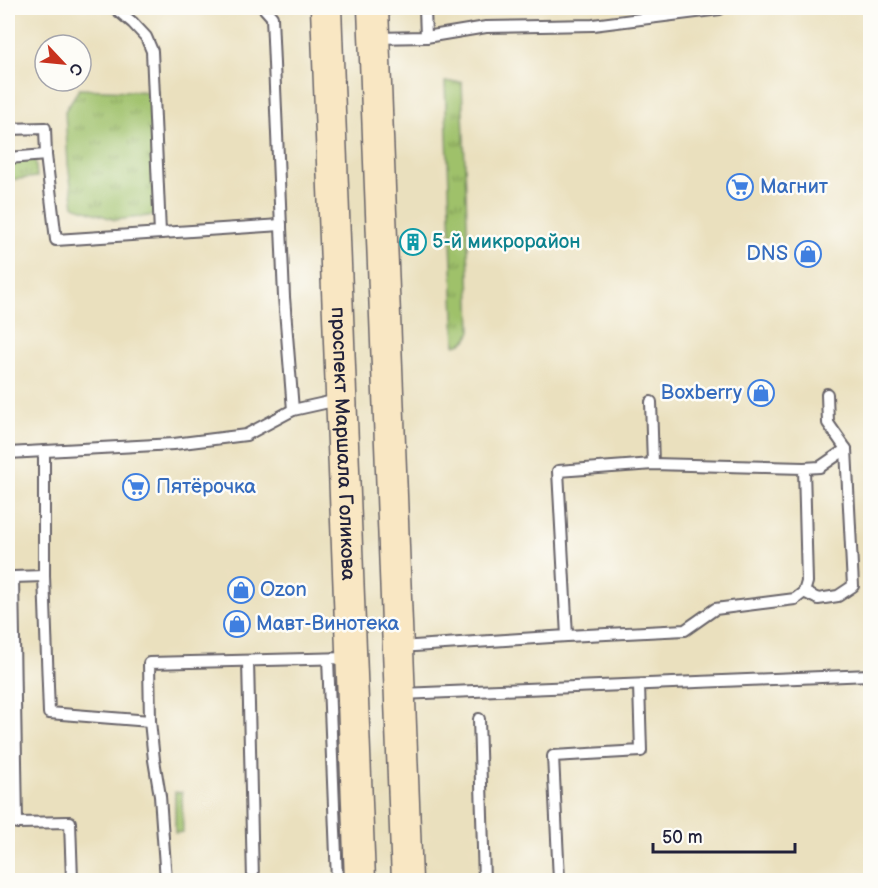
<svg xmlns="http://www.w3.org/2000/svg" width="878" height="888" font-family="'Balsamiq Sans',sans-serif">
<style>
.grass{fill:url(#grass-tufts);stroke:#607252;stroke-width:1.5}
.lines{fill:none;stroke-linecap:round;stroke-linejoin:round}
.lane-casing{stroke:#686469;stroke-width:14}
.secondary-casing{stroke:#686469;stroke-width:33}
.lane{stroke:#fff;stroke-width:10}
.secondary{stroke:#f9e7c3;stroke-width:30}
.labels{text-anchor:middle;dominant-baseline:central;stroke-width:5;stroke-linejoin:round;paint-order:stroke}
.shop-label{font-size:20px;fill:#366cbe;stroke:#fdfcf7;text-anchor:start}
.culture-label{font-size:20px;fill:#0d838f;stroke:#fdfcf7;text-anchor:start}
.street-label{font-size:20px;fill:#22223b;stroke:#fdfcf7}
</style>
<defs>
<pattern id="grass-tufts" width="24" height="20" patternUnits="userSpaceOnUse" patternTransform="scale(1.5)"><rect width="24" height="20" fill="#9fc16a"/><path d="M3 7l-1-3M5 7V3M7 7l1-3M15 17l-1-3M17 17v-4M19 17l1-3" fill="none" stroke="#819c58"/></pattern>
</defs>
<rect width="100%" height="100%" fill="#fdfcf7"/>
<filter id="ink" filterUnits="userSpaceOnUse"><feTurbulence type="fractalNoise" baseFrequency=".0167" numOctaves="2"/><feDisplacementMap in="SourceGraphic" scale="12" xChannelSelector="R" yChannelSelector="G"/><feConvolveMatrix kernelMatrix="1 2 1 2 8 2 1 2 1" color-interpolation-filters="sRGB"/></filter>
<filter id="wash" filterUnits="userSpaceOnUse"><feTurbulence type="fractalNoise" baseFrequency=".008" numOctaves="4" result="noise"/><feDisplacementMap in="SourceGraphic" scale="24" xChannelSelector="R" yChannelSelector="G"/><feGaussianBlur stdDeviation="1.35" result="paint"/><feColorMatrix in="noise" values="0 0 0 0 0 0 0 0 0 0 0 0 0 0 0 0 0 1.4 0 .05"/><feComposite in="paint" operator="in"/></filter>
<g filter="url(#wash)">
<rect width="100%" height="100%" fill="#eae0be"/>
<!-- grass -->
<g class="grass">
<path d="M445,82H462L471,330C468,340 465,343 455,345Z"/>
<path d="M79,89L157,92V215L115,220L74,206L68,164L65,111Z"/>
<path d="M35,157L37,177L8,180V159Z"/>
<path d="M175,792H182L183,832L175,833Z"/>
</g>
</g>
<g filter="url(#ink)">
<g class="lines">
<defs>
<g id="lane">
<path d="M115,8L133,23L146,37L152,51L160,233"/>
<path d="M264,8L272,17L284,297L293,410"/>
<path d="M425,8L426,37"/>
<path d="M375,38L426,37L486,27L593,25L720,9L719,8"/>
<path d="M8,129L45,128L46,155L56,240L281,225"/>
<path d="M8,158L46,155"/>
<path d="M651,402L653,464"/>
<path d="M44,451V576"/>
<path d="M8,453L174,444L246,435L293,410L338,400"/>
<path d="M804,468L820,467L846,449"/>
<path d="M13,577L17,823L70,822L72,880"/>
<path d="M8,579L13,577L44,576L49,713L150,721"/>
<path d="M804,592L818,599L838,596L853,586L846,449L828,423L827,394"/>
<path d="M399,647L567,636L558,471L653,464L804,468L807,582L804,592L795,599L715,609L685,630L567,636"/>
<path d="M328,659L337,880"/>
<path d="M248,661L253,880"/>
<path d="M401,694L870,675"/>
<path d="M479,719L484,880"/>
<path d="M166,880L160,796L154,760L150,721L149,663L348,658"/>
<path d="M559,880L553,756L641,751L639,685"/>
</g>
<g id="secondary">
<path id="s1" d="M326,8L360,880"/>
<path d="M373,8L407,880"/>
</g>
</defs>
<!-- lane casing -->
<use href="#lane" class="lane-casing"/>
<!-- secondary casing -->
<use href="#secondary" class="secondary-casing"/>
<!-- lane -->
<use href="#lane" class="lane"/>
<!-- secondary -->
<use href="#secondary" class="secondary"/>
</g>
</g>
<!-- icons -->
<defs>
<symbol id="supermarket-ring" viewBox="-11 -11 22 22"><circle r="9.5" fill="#fdfcf7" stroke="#3f7fe0" stroke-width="1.5"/><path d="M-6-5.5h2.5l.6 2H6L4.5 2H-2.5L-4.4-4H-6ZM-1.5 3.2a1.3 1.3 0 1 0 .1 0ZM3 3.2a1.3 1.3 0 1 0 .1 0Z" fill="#3f7fe0"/></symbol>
<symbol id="building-ring" viewBox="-11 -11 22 22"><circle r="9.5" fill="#fdfcf7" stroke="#0f9aa8" stroke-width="1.5"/><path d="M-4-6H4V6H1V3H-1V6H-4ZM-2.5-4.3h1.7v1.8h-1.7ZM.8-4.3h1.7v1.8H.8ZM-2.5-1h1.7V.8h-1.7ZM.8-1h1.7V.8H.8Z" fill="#0f9aa8"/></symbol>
<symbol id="shop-ring" viewBox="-11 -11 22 22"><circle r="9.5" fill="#fdfcf7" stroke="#3f7fe0" stroke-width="1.5"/><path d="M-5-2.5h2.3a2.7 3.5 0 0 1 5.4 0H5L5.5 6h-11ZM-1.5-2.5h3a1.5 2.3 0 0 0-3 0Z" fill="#3f7fe0"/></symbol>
</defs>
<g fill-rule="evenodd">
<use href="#supermarket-ring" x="725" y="172" width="30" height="30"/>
<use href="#building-ring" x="398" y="227" width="30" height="30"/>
<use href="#shop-ring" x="793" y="239" width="30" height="30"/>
<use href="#shop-ring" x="746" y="378" width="30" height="30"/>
<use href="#supermarket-ring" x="121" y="472" width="30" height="30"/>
<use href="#shop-ring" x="226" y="575" width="30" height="30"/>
<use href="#shop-ring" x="222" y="609" width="30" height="30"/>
</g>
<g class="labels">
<!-- shop labels -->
<g class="shop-label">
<text x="760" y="187">Магнит</text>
<text x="788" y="254" text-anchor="end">DNS</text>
<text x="742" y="393" text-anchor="end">Boxberry</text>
<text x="156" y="487">Пятёрочка</text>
<text x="260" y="590">Ozon</text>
<text x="256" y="624">Мавт-Винотека</text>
</g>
<!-- culture labels -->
<g class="culture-label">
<text x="432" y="242">5-й микрорайон</text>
</g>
<!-- street labels -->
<g class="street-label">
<text stroke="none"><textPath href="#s1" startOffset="436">проспект Маршала Голикова</textPath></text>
</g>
</g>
<!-- margin -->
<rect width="878" height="888" fill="none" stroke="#fdfcf7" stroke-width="30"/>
<!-- north arrow -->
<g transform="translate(63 63) rotate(116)"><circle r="28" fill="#fdfcf7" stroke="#a5a5ac" stroke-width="1.5"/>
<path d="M0-4.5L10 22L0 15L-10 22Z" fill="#c8321e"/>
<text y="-9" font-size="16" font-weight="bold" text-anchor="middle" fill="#22223b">С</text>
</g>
<!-- scale -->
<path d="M653 843v9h142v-9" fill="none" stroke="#22223b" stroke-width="3"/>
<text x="662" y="843" font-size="18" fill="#22223b" stroke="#fdfcf7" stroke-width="4.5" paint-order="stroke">50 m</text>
</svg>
